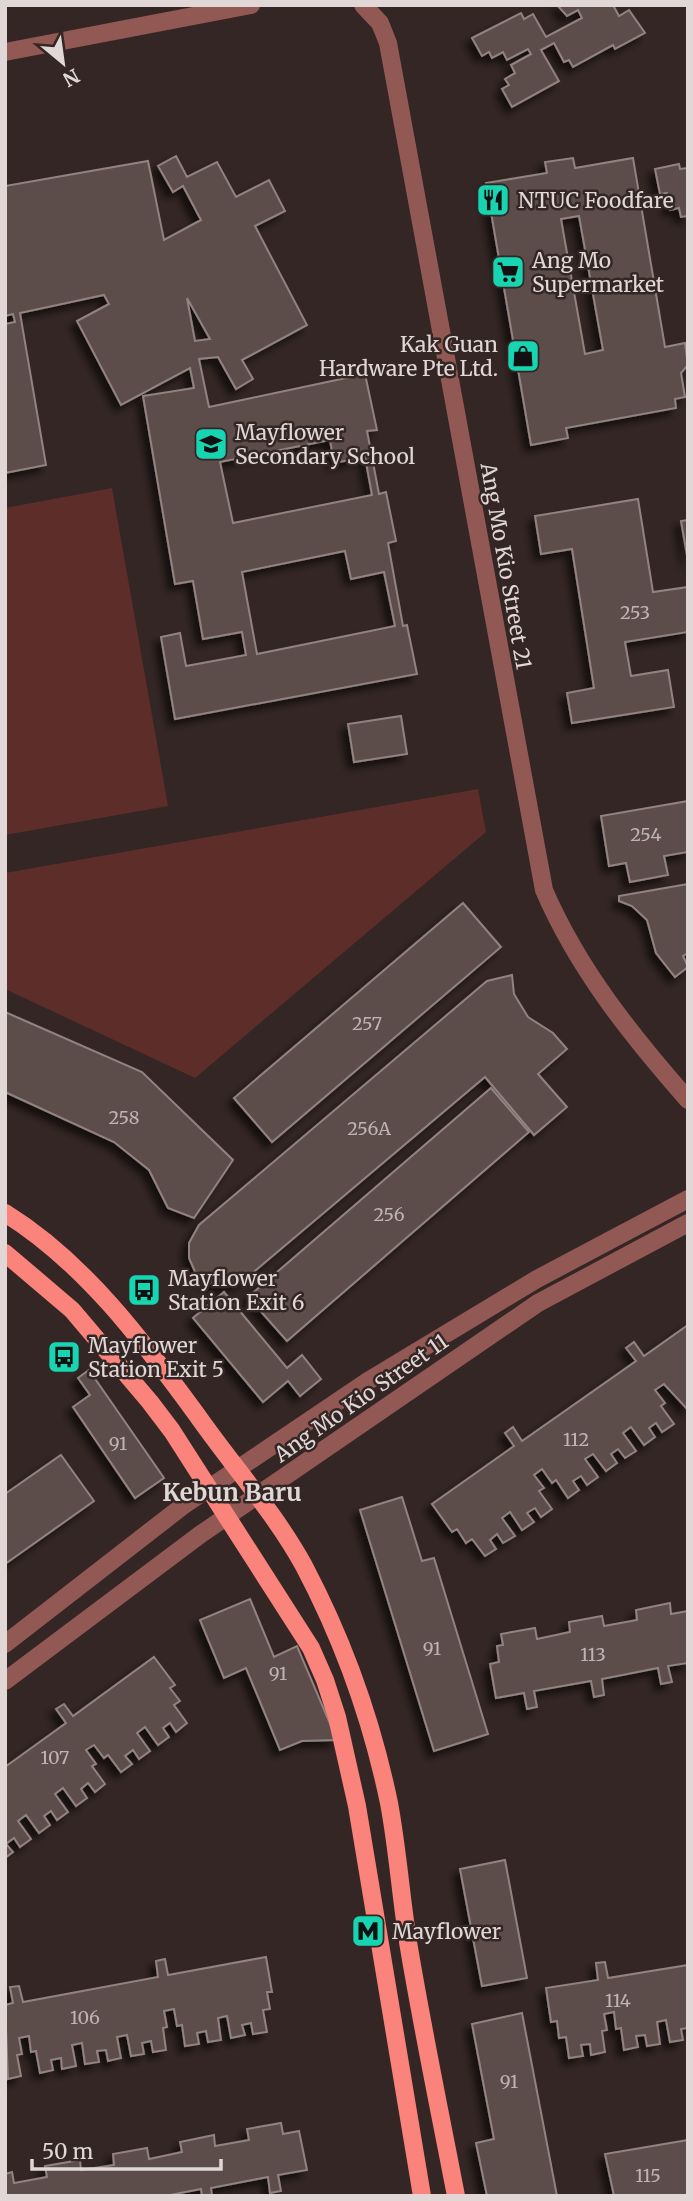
<svg xmlns="http://www.w3.org/2000/svg" width="693" height="2201" font-family="Merriweather,serif">
<style>
.green{fill:#5d2d2a}
.building{fill:#5c4d4c;stroke:#928280;stroke-width:2;fill-rule:evenodd;filter:url(#shadow)}
.lines{fill:none;stroke-linecap:round;stroke-linejoin:round}
.minor{stroke:#925854;stroke-width:18}
.major{stroke:#fa837b;stroke-width:18}
.labels{text-anchor:middle;dominant-baseline:central;stroke-width:5;stroke-linejoin:round;paint-order:stroke}
.number-label{font-size:18px;fill:#bfb4b4}
.poi-label{font-size:21px;fill:#e0d7d6;stroke:#332624;text-anchor:start}
.street-label{font-size:21px;fill:#e0d7d6;stroke:#332624}
.quarter-label{font-size:24px;font-weight:bold;fill:#e0d7d6;stroke:#332624}
</style>
<defs>
<filter id="shadow"><feDropShadow dx="-6" dy="6" stdDeviation="3.5" flood-color="#0009"/></filter>
</defs>
<rect width="100%" height="100%" fill="#332624"/>
<!-- green -->
<g class="green">
<path d="M112,488L168,806L5,835V508Z"/>
<path d="M478,789L486,832L195,1078L5,989V873Z"/>
</g>
<!-- building -->
<g class="building">
<path d="M557,5H613L619,16L629,10L645,33L615,49L613,45L573,67L569,60L564,62L554,43L541,50L559,81L512,107L502,89L509,85L505,79L515,73L511,65L531,54L528,49L507,60L503,52L492,58L489,52L482,56L472,38L521,13L524,19L533,14L546,37L582,18L578,10L567,16Z"/>
<path d="M176,156L187,177L217,162L236,197L269,180L285,211L255,226L307,325L242,360L253,379L236,389L218,357L199,359L209,407L365,374L377,430L367,431L379,494L386,492L396,541L388,543L403,626L407,625L417,674L175,719L161,637L180,633L186,666L246,655L242,632L203,639L193,581L175,584L143,396L194,388L190,368L121,405L77,321L109,304L104,295L20,313L46,465L5,473V324L15,322L13,314L5,316V186L148,161L164,240L201,220L183,186L173,192L158,166ZM187,298L210,339L195,341ZM330,440L334,463L365,457L372,495L233,523L220,462ZM345,551L351,579L384,572L395,626L257,654L242,572Z"/>
<path d="M573,158L575,168L633,158L665,347L685,343L688,365L681,373L685,397L675,399L676,408L566,428L568,438L531,445L486,183L547,173L545,162ZM579,216L603,350L585,354L561,219Z"/>
<path d="M679,164L680,169L688,168V216L681,217L679,208L670,210L667,193L660,194L655,169Z"/>
<path d="M638,499L653,592L688,587V632L625,642L631,676L668,670L674,707L572,723L567,693L594,688L572,549L541,554L535,516Z"/>
<path d="M688,520V561L681,521Z"/>
<path d="M401,716L407,754L354,762L348,724Z"/>
<path d="M688,801V852L664,856L668,875L630,882L626,863L609,866L601,816Z"/>
<path d="M688,884V953L683,956L688,967L675,977L656,953L647,920L632,906L619,901V896Z"/>
<path d="M463,903L501,947L272,1142L234,1098Z"/>
<path d="M512,975L514,994L528,1017L553,1033L567,1049L538,1074L567,1107L534,1135L485,1077L243,1281L229,1286L212,1284L196,1274L189,1258V1243L199,1225L487,981Z"/>
<path d="M5,1012L142,1072L233,1160L194,1218L168,1208L149,1170L114,1142L5,1092Z"/>
<path d="M491,1088L529,1132L287,1341L248,1297Z"/>
<path d="M224,1292L287,1368L302,1355L321,1379L300,1396L288,1381L263,1402L193,1318Z"/>
<path d="M688,1325V1410L664,1384L655,1390L665,1403L661,1406L674,1424L662,1432L656,1423L649,1428L655,1437L644,1445L631,1427L623,1433L636,1451L625,1458L618,1449L611,1454L617,1463L606,1471L593,1454L585,1459L598,1477L587,1485L581,1476L573,1481L579,1490L568,1498L556,1480L552,1483L542,1469L534,1475L544,1488L539,1491L552,1509L541,1517L535,1508L527,1513L534,1522L522,1530L510,1512L502,1518L515,1536L503,1543L497,1534L490,1540L496,1549L485,1556L472,1539L466,1543L457,1529L452,1532L432,1504L514,1446L505,1433L513,1427L522,1441L636,1361L626,1348L634,1342L644,1356Z"/>
<path d="M89,1370L164,1478L135,1498L73,1407L90,1395L78,1378Z"/>
<path d="M61,1455L94,1501L5,1564V1494Z"/>
<path d="M402,1497L422,1561L434,1558L488,1734L434,1751L360,1510Z"/>
<path d="M250,1599L274,1657L297,1646L337,1740L302,1741L280,1750L246,1668L224,1678L200,1620Z"/>
<path d="M670,1603L671,1614L688,1611V1663L668,1666L672,1682L661,1684L658,1668L602,1679L604,1695L594,1697L591,1681L534,1691L537,1707L527,1709L524,1693L496,1698L490,1664L499,1662L497,1646L503,1645L501,1634L535,1628L537,1639L570,1632L569,1622L602,1616L604,1626L637,1620L636,1610Z"/>
<path d="M154,1657L175,1685L170,1688L180,1701L174,1705L187,1723L176,1732L170,1723L163,1728L169,1737L158,1745L145,1727L137,1733L150,1751L139,1759L133,1750L125,1756L132,1764L121,1772L108,1755L104,1758L94,1745L86,1750L96,1764L92,1766L105,1784L95,1792L88,1783L81,1789L87,1798L76,1806L63,1788L55,1794L68,1812L57,1820L51,1811L44,1816L50,1825L39,1833L26,1815L18,1821L31,1839L20,1847L14,1838L6,1844L13,1852L5,1858V1767L66,1723L56,1709L64,1704L73,1716Z"/>
<path d="M505,1860L527,1978L482,1986L460,1869Z"/>
<path d="M266,1957L272,1992H267L270,2009L263,2010L267,2032L253,2034L251,2023L242,2025L245,2035L231,2038L227,2016L218,2018L221,2040L208,2042L206,2031L197,2033L199,2044L185,2046L182,2025L177,2026L174,2009L164,2011L167,2027L163,2028L166,2050L153,2052L151,2041L142,2043L144,2054L131,2056L127,2035L117,2037L121,2058L108,2061L106,2050L97,2051L99,2062L85,2064L82,2043L72,2045L76,2066L62,2069L61,2058L51,2060L53,2070L40,2073L36,2051L31,2052L29,2036L19,2038L22,2054L17,2055L21,2076L8,2079L5,2005L13,2003L10,1987L19,1986L23,2002L158,1977L156,1961L165,1959L168,1975Z"/>
<path d="M605,1962L608,1978L688,1965V2028L681,2029L683,2040L670,2042L666,2020L657,2022L660,2044L647,2046L645,2035L636,2036L638,2047L624,2050L621,2028L616,2029L614,2012L604,2014L607,2030L602,2031L605,2052L591,2055L590,2044L581,2045L583,2056L569,2058L566,2037L559,2038L557,2021L551,2022L546,1988L598,1980L596,1963Z"/>
<path d="M522,2013L557,2196H487L476,2143L494,2139L472,2024Z"/>
<path d="M281,2123L283,2134L299,2131L307,2170L278,2175L281,2191L270,2193L268,2177L211,2188L212,2196H202L201,2189L165,2196H5V2174L12,2172L14,2183L47,2177L45,2166L80,2160L81,2170L114,2165L113,2154L147,2148L149,2159L182,2152L180,2142L214,2135L215,2146L249,2140L247,2129Z"/>
<path d="M688,2140V2196H614L605,2154Z"/>
</g>
<g class="lines">
<!-- minor -->
<g class="minor">
<path d="M363,5L380,23L388,43L544,890C578,969 631,1035 688,1100"/>
<path d="M5,52L251,5"/>
<path d="M5,1644L184,1505L368,1381L537,1279L688,1199"/>
<path d="M5,1681L201,1534L538,1303L688,1223"/>
</g>
<!-- major -->
<g class="major">
<path d="M5,1213C84,1262 143,1341 197,1415C232,1465 275,1513 304,1566C343,1640 372,1721 389,1803C398,1851 401,1900 409,1948C423,2031 440,2113 456,2196"/>
<path d="M5,1253L72,1310L150,1402L172,1431L311,1648L325,1680L337,1717L357,1806L422,2196"/>
</g>
</g>
<!-- icons -->
<defs>
<symbol id="restaurant-square" viewBox="-11 -11 22 22"><rect x="-9" y="-9" width="18" height="18" rx="4" fill="#18d5b2" stroke="#332624"/><path d="M-5-6h1v4h1v-4h1v4h1v-4h1v5L-1.5 .5V6h-2V.5L-5-1ZM5-6V6H3V1.5H1.5Q1.5-4 5-6Z" fill="#111"/></symbol>
<symbol id="supermarket-square" viewBox="-11 -11 22 22"><rect x="-9" y="-9" width="18" height="18" rx="4" fill="#18d5b2" stroke="#332624"/><path d="M-6-5.5h2.5l.6 2H6L4.5 2H-2.5L-4.4-4H-6ZM-1.5 3.2a1.3 1.3 0 1 0 .1 0ZM3 3.2a1.3 1.3 0 1 0 .1 0Z" fill="#111"/></symbol>
<symbol id="shop-square" viewBox="-11 -11 22 22"><rect x="-9" y="-9" width="18" height="18" rx="4" fill="#18d5b2" stroke="#332624"/><path d="M-5-2.5h2.3a2.7 3.5 0 0 1 5.4 0H5L5.5 6h-11ZM-1.5-2.5h3a1.5 2.3 0 0 0-3 0Z" fill="#111"/></symbol>
<symbol id="school-square" viewBox="-11 -11 22 22"><rect x="-9" y="-9" width="18" height="18" rx="4" fill="#18d5b2" stroke="#332624"/><path d="M0-5L7-2L0 1L-7-2ZM-4 1L0 2.5L4 1V4Q0 6-4 4Z" fill="#111"/></symbol>
<symbol id="bus-square" viewBox="-11 -11 22 22"><rect x="-9" y="-9" width="18" height="18" rx="4" fill="#18d5b2" stroke="#332624"/><path d="M-5-6H5V4H4V6H2V4H-2V6H-4V4H-5ZM-3.5-4V0h7V-4ZM-3.5 1.2v1.5H-2V1.2ZM2 1.2v1.5H3.5V1.2Z" fill="#111"/></symbol>
<symbol id="metro-square" viewBox="-11 -11 22 22"><rect x="-9" y="-9" width="18" height="18" rx="4" fill="#18d5b2" stroke="#332624"/><path d="M-5.5 5V-5H-3L0 0L3-5H5.5V5H3V-.5L0 4L-3-.5V5Z" fill="#111"/></symbol>
</defs>
<g fill-rule="evenodd">
<use href="#restaurant-square" x="474" y="181" width="38" height="38"/>
<use href="#supermarket-square" x="489" y="253" width="38" height="38"/>
<use href="#shop-square" x="504" y="337" width="38" height="38"/>
<use href="#school-square" x="192" y="425" width="38" height="38"/>
<use href="#bus-square" x="125" y="1271" width="38" height="38"/>
<use href="#bus-square" x="45" y="1338" width="38" height="38"/>
<use href="#metro-square" x="349" y="1912" width="38" height="38"/>
</g>
<g class="labels">
<!-- number labels -->
<g class="number-label">
<text x="635" y="612">253</text>
<text x="646" y="834">254</text>
<text x="367" y="1023">257</text>
<text x="124" y="1117">258</text>
<text x="369" y="1128">256A</text>
<text x="389" y="1214">256</text>
<text x="576" y="1439">112</text>
<text x="118" y="1443">91</text>
<text x="432" y="1648">91</text>
<text x="593" y="1654">113</text>
<text x="278" y="1673">91</text>
<text x="55" y="1757">107</text>
<text x="618" y="2000">114</text>
<text x="85" y="2017">106</text>
<text x="509" y="2081">91</text>
<text x="648" y="2175">115</text>
</g>
<!-- poi labels -->
<g class="poi-label">
<text x="518" y="200">NTUC Foodfare</text>
<text x="532" y="260">Ang Mo<tspan x="532" dy="24">Supermarket</tspan></text>
<text x="498" y="344" text-anchor="end">Kak Guan<tspan x="498" dy="24">Hardware Pte Ltd.</tspan></text>
<text x="235" y="432">Mayflower<tspan x="235" dy="24">Secondary School</tspan></text>
<text x="168" y="1278">Mayflower<tspan x="168" dy="24">Station Exit 6</tspan></text>
<text x="88" y="1345">Mayflower<tspan x="88" dy="24">Station Exit 5</tspan></text>
<text x="392" y="1931">Mayflower</text>
</g>
<!-- street labels -->
<g class="street-label">
<text transform="translate(506 566) rotate(80)">Ang Mo Kio Street 21</text>
<text transform="translate(361 1398) rotate(-35)">Ang Mo Kio Street 11</text>
</g>
<!-- quarter labels -->
<g class="quarter-label">
<text x="232" y="1492">Kebun Baru</text>
</g>
</g>
<!-- border -->
<rect width="693" height="2201" fill="none" stroke="#e0d7d6" stroke-width="14"/>
<!-- north arrow -->
<g transform="translate(63 63) rotate(151)" stroke="#332624" stroke-width="5" paint-order="stroke">
<path d="M0-5L12 26L0 18L-12 26Z" fill="#e0d7d6"/>
<text y="-10" font-size="19" font-weight="bold" text-anchor="middle" fill="#e0d7d6">N</text>
</g>
<!-- scale -->
<path d="M32 2159v10h189v-10" fill="none" stroke="#e0d7d6" stroke-width="3.5"/>
<text x="42" y="2159" font-size="21" fill="#e0d7d6" stroke="#332624" stroke-width="5" paint-order="stroke">50 m</text>
</svg>
